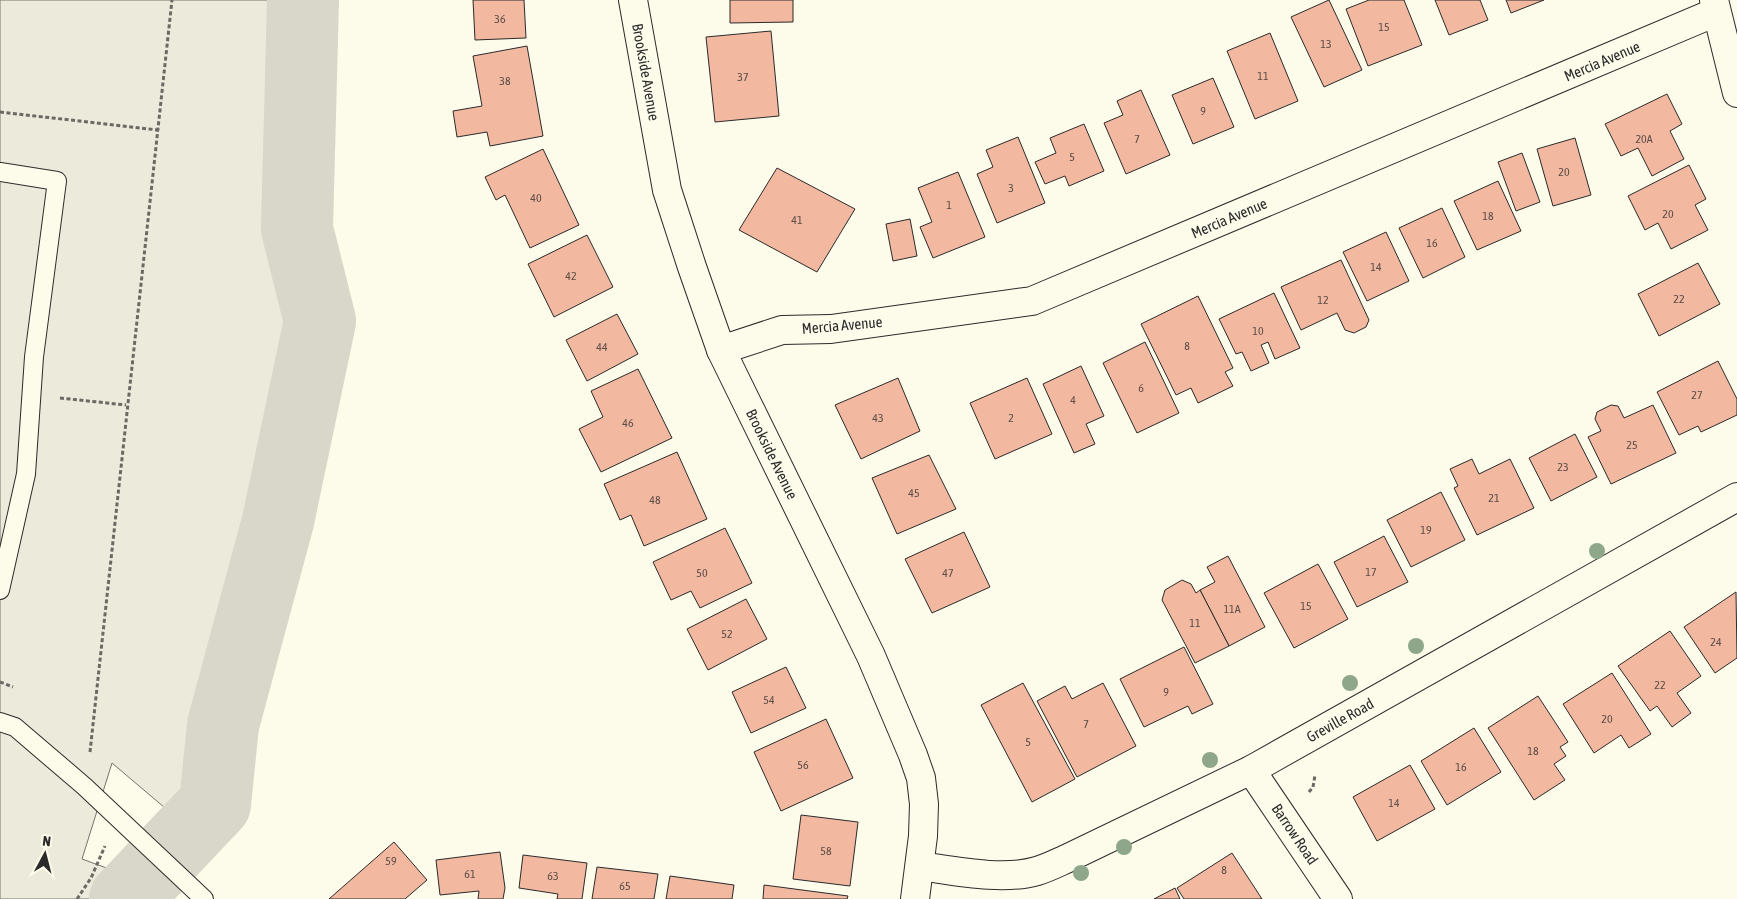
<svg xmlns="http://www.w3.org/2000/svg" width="1737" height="899" font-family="'Asap Condensed',sans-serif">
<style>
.green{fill:#ecebdb;stroke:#74746e}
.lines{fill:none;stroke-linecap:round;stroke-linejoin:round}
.river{stroke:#d8d7c9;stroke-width:72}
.building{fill:#f2b8a0;stroke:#2b2b2b}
.lane-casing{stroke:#2b2b2b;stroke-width:20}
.street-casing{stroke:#2b2b2b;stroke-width:30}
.path{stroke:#6a6964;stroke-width:3;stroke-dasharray:4 2.5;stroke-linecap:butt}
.lane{stroke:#fdfbea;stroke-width:18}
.street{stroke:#fdfbea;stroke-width:28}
.tree{fill:#8ea78a}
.labels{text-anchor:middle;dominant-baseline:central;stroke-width:4;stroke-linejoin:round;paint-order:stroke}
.number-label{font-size:12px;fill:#5d4e48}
.street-label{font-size:15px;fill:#2b2b2b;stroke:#fdfbea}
</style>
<rect width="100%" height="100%" fill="#fdfbea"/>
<!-- green -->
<path class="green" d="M0,0H303L297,229L324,321L278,521L223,725L215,804L191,830L112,763L82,859L142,881L125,899H0Z"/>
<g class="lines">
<!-- river -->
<path class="river" d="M125,899L215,804L223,725L278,521L320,321L297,229L303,0"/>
</g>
<!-- building -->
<g class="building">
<path d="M473,0H524L526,38L475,40Z"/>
<path d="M730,0H793V22L730,23Z"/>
<path d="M1329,0L1362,70L1324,87L1291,17Z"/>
<path d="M1369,0H1404L1422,45L1368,66L1346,9Z"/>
<path d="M1435,0H1480L1488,20L1449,35Z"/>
<path d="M1506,0H1544L1511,13Z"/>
<path d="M771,31L779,116L715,122L706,37Z"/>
<path d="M1270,33L1298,101L1255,119L1227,51Z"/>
<path d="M527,46L543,136L490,146L487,132L457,137L453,111L482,106L473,56Z"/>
<path d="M1213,78L1234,127L1193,144L1172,95Z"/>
<path d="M1141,90L1170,155L1126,174L1104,123L1123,115L1117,101Z"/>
<path d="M1667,94L1682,124L1670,131L1684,159L1652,176L1638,148L1621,156L1605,124Z"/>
<path d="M1084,124L1104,171L1069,186L1065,176L1045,184L1035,162L1056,153L1050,138Z"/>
<path d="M1018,137L1045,203L997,223L977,174L993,167L986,150Z"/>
<path d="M1575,138L1591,195L1553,206L1537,149Z"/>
<path d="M543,149L579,225L530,248L505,195L496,200L485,177Z"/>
<path d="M1522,153L1540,202L1516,211L1498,162Z"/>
<path d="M1689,165L1706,199L1695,205L1708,230L1671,249L1658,223L1645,230L1628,196Z"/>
<path d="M777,168L855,209L817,272L739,230Z"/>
<path d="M958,172L985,237L933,258L920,227L932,222L918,188Z"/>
<path d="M1498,181L1521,231L1477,250L1454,201Z"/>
<path d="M1442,208L1465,257L1423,278L1399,228Z"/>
<path d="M910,219L917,256L893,261L886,224Z"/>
<path d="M1386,232L1409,281L1367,301L1343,252Z"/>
<path d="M587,235L613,287L554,317L528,264Z"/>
<path d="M1341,260L1369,320L1366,327L1354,333L1345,330L1337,313L1301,330L1281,287Z"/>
<path d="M1698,263L1720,304L1659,336L1638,294Z"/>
<path d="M1274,293L1300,348L1275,359L1268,342L1261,345L1269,363L1251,371L1242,352L1236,354L1219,319Z"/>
<path d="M1198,296L1233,368L1225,372L1233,386L1198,403L1191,388L1176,395L1141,324Z"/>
<path d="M617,314L638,354L587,381L566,340Z"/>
<path d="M1145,342L1179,413L1137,433L1103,363Z"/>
<path d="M1718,361L1737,399V415L1701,432L1698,426L1679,435L1657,392Z"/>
<path d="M1081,366L1104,416L1086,424L1095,444L1074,453L1043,384Z"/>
<path d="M638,369L672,438L601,472L579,429L603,417L591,391Z"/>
<path d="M898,378L920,431L861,459L835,405Z"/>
<path d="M1027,378L1052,434L995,459L970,403Z"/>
<path d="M1611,405L1618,406L1624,418L1653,405L1676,453L1611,484L1588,437L1601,431L1595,419L1597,412Z"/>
<path d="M1575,434L1597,477L1551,501L1529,458Z"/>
<path d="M677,452L707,519L644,546L631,515L620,520L604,484Z"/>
<path d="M929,455L956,509L897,534L872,478Z"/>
<path d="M1472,459L1479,474L1510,459L1534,508L1477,535L1454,488L1458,486L1450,469Z"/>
<path d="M1441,492L1465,540L1411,567L1387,520Z"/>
<path d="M725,528L752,583L700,608L691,591L671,600L653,562Z"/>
<path d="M964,532L990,587L932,613L905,559Z"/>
<path d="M1384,536L1408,582L1357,607L1334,562Z"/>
<path d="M1228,556L1265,627L1229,646L1200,590L1215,582L1207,567Z"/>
<path d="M1318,564L1348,619L1294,648L1264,593Z"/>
<path d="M1182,580L1191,584L1196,593L1200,590L1229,646L1195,663L1162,600L1165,590Z"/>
<path d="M1736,592L1737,658L1715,673L1684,627Z"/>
<path d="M746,599L767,639L708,670L687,629Z"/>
<path d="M1670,631L1701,676L1677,693L1691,713L1672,727L1657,706L1650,711L1618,666Z"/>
<path d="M1184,647L1213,704L1192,714L1188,706L1144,727L1120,679Z"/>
<path d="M786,667L806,708L751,733L732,692Z"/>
<path d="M1612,673L1651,734L1629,748L1621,735L1594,753L1563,704Z"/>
<path d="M1023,683L1075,779L1032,802L981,705Z"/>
<path d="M1103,683L1136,746L1077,777L1037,701L1065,686L1072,699Z"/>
<path d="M1538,696L1568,742L1560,747L1566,756L1554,764L1565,780L1534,800L1488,728Z"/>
<path d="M826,719L853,778L781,811L754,752Z"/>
<path d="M1474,728L1501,772L1447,805L1421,761Z"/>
<path d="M1410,765L1435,809L1377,841L1353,797Z"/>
<path d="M801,815L858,822L850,886L793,879Z"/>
<path d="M394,842L427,880L405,899H329Z"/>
<path d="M500,852L505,888L503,899H478L479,891L440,895L436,860Z"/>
<path d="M1232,853L1262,899H1184L1177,888Z"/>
<path d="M523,855L587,863L582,899H557L558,894L519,888Z"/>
<path d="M597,867L658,874L654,899H592Z"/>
<path d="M670,876L734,885L732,899H666Z"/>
<path d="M764,885L848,896L847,899H763Z"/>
<path d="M1175,888L1180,899H1154Z"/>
</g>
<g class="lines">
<defs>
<g id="lane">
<path d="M0,172L57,181L34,357L26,474L0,590"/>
<path d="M0,722L15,727L84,786L204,899"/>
</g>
<g id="street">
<path d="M633,0L667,190L692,267L721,350L871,656L913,755L921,778L924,804L923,836L915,899"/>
<path d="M1714,0L1737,93"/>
<path d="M721,350L782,330L831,329L1032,301L1716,12"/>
<path d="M1251,770L1338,899"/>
<path d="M920,866C956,871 1003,881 1037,871C1047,868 1057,863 1066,859L1251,770L1737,497"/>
</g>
</defs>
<!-- lane casing -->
<use href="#lane" class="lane-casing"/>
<!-- street casing -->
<use href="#street" class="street-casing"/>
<!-- path -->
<g class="path">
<path d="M0,112L158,130"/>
<path d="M60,398L126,405"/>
<path d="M0,682L13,687"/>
<path d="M90,752L172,0"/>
<path d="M1309,792L1313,787L1315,775"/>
<path d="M77,899L91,878L105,846"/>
</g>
<!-- lane -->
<use href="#lane" class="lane"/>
<!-- street -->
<use href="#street" class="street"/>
</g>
<!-- trees -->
<g class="tree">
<circle cx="1597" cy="551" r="8"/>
<circle cx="1416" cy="646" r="8"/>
<circle cx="1350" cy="683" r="8"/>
<circle cx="1210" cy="760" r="8"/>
<circle cx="1124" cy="847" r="8"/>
<circle cx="1081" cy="873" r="8"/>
</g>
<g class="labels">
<!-- number labels -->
<g class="number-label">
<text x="500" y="19">36</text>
<text x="1384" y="27">15</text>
<text x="1326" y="44">13</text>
<text x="1263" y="76">11</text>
<text x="743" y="77">37</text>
<text x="505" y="81">38</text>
<text x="1203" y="111">9</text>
<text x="1137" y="139">7</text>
<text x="1644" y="139">20A</text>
<text x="1072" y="157">5</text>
<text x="1564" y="172">20</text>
<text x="1011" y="188">3</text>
<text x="536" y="198">40</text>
<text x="949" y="205">1</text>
<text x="1668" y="214">20</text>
<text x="1488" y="216">18</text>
<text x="797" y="220">41</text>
<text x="1432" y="243">16</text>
<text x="1376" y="267">14</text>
<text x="571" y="276">42</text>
<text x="1679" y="299">22</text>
<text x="1323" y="300">12</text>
<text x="1258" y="331">10</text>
<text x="1187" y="346">8</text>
<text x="602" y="347">44</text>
<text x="1141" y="388">6</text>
<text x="1697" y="395">27</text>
<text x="1073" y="400">4</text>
<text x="878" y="418">43</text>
<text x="1011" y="418">2</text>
<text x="628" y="423">46</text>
<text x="1632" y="445">25</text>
<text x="1563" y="467">23</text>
<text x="914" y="493">45</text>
<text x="1494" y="498">21</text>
<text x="655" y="500">48</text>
<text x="1426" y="530">19</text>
<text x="1371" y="572">17</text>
<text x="702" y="573">50</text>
<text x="948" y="573">47</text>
<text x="1306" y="606">15</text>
<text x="1232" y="609">11A</text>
<text x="1195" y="623">11</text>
<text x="727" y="634">52</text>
<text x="1716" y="642">24</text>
<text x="1660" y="685">22</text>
<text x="1166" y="692">9</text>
<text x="769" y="700">54</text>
<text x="1607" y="719">20</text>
<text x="1086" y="724">7</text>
<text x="1028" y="742">5</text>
<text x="1533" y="751">18</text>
<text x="803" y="765">56</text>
<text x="1461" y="767">16</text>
<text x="1394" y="803">14</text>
<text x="826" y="851">58</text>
<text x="391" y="861">59</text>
<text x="1224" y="870">8</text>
<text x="470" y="874">61</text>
<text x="553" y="876">63</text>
<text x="625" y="886">65</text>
</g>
<!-- street labels -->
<g class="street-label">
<text transform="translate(1602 61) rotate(-23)">Mercia Avenue</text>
<text transform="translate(646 72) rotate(80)">Brookside Avenue</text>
<text transform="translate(1229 218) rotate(-23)">Mercia Avenue</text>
<text transform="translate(842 325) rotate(-5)">Mercia Avenue</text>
<text transform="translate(772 454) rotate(64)">Brookside Avenue</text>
<text transform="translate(1340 720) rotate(-29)">Greville Road</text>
<text transform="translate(1295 834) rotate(56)">Barrow Road</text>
</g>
</g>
<!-- north arrow -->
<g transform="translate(45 854) rotate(7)" stroke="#fdfbea" stroke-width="4" paint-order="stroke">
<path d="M0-4L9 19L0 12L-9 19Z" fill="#2b2b2b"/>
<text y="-8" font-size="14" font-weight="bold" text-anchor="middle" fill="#2b2b2b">N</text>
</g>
</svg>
